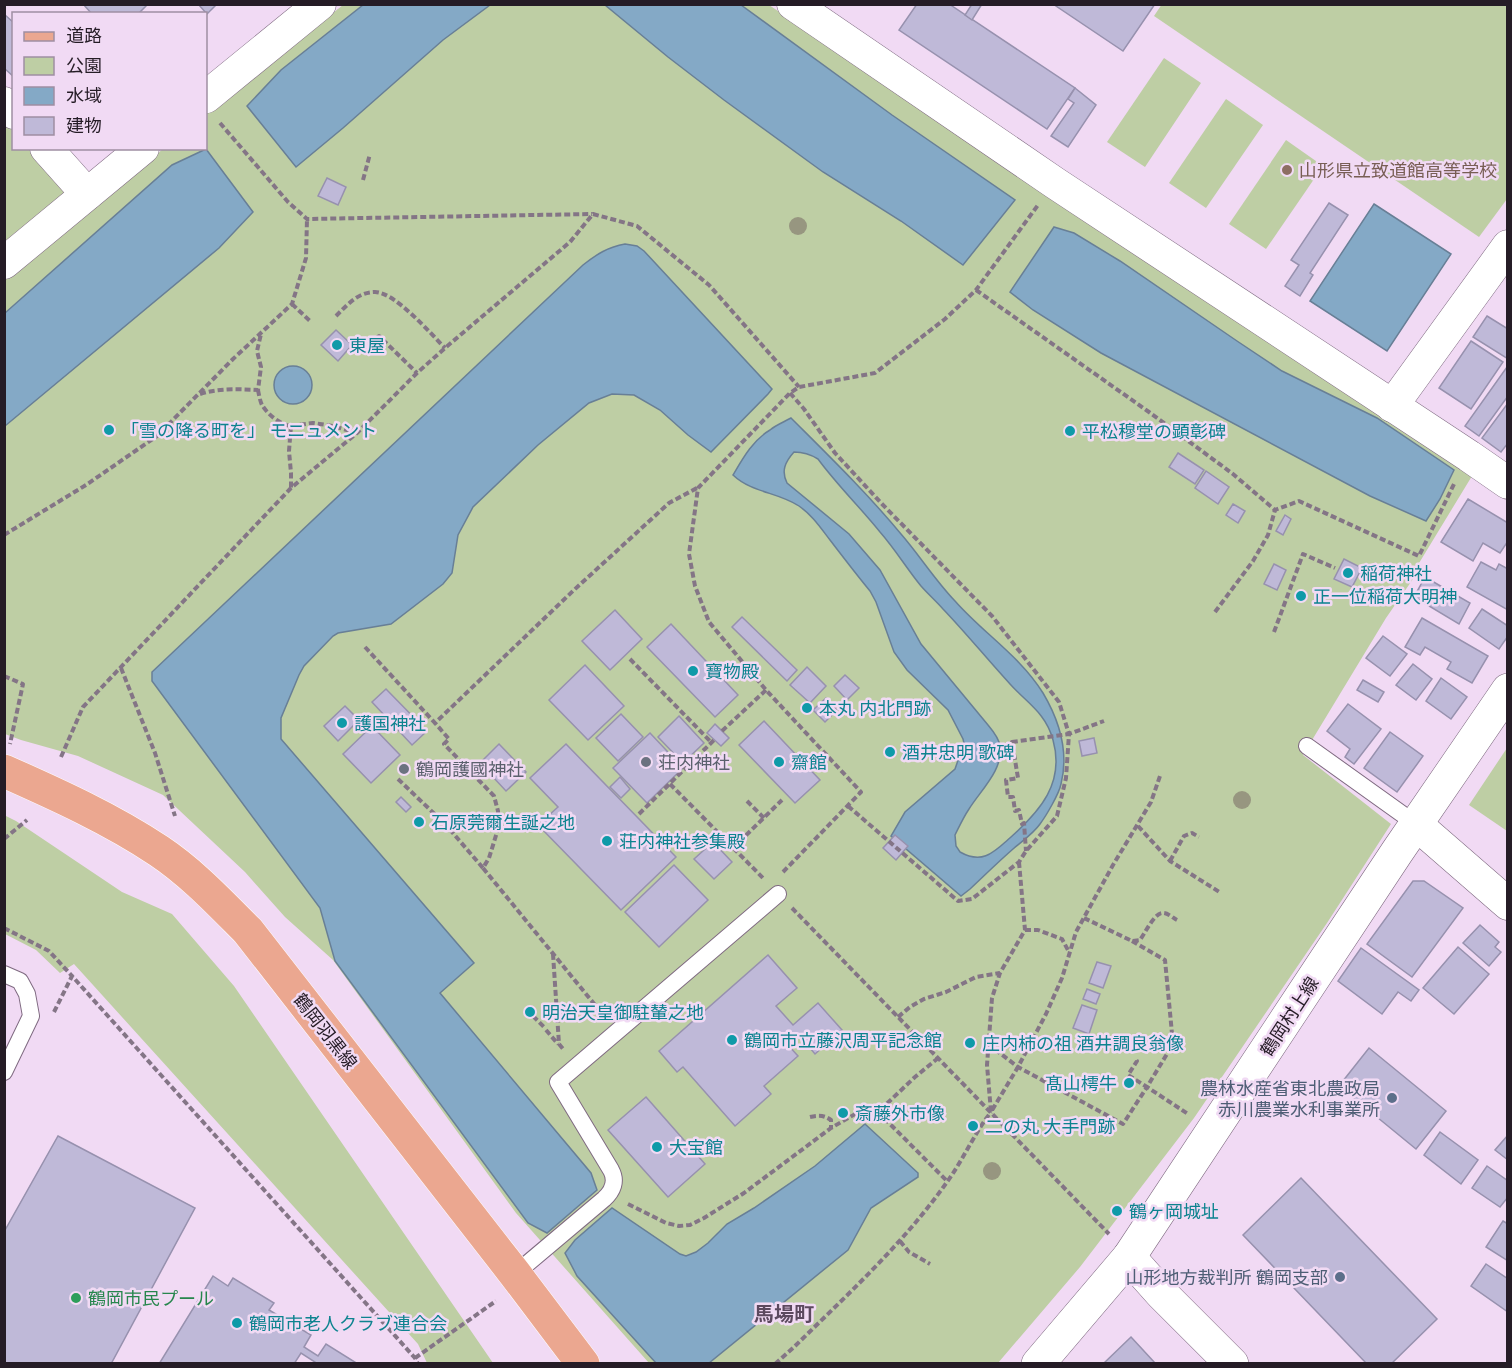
<svg xmlns="http://www.w3.org/2000/svg" width="1512" height="1368" font-family="'PT Serif','Noto Sans JP',serif">
<style>
.green{fill:#becea4}
.water{fill:#84a9c6;stroke:#687f96;stroke-width:1.5;fill-rule:evenodd}
.building{fill:#bfb9d8;stroke:#9791ae;stroke-width:1.5}
.lines{fill:none;stroke-linecap:round;stroke-linejoin:round}
.service-casing{stroke:#7f6a81;stroke-width:18}
.minor-casing{stroke:#7f6a81;stroke-width:33}
.tertiary-casing{stroke:#7f6a81;stroke-width:34}
.secondary-casing{stroke:#7f6a81;stroke-width:34}
.primary-casing{stroke:#fff;stroke-width:34}
.path{stroke:#847586;stroke-width:4;stroke-dasharray:6 3;stroke-linecap:butt}
.service{stroke:#fff;stroke-width:16}
.minor{stroke:#fff;stroke-width:32}
.tertiary{stroke:#fff;stroke-width:33}
.secondary{stroke:#fff;stroke-width:33}
.primary{stroke:#eba790;stroke-width:33}
.tree{fill:#979680}
.education-dot{fill:#8d6e63;stroke:#f1daf4;stroke-width:2}
.culture-dot{fill:#0f9aa8;stroke:#f1daf4;stroke-width:2}
.worship-dot{fill:#6b7280;stroke:#f1daf4;stroke-width:2}
.service-dot{fill:#5c6f8a;stroke:#f1daf4;stroke-width:2}
.leisure-dot{fill:#2e9e5b;stroke:#f1daf4;stroke-width:2}
.labels{text-anchor:middle;dominant-baseline:central;stroke-width:5;stroke-linejoin:round;paint-order:stroke}
.education-label{font-size:18px;fill:#785e54;stroke:#f1daf4;text-anchor:start}
.culture-label{font-size:18px;fill:#0d838f;stroke:#f1daf4;text-anchor:start}
.worship-label{font-size:18px;fill:#5b616d;stroke:#f1daf4;text-anchor:start}
.street-label{font-size:18px;fill:#251c26;stroke:#f1daf4}
.service-label{font-size:18px;fill:#4e5e75;stroke:#f1daf4;text-anchor:end}
.leisure-label{font-size:18px;fill:#27864d;stroke:#f1daf4;text-anchor:start}
.neighbourhood-label{font-size:20px;font-weight:bold;fill:#5c495f;stroke:#f1daf4}
</style>
<rect width="100%" height="100%" fill="#f1daf4"/>
<!-- green -->
<g class="green">
<path d="M1162,4L1507,5V199L1479,237L1154,16Z"/>
<path d="M343,5H769L1472,476L1413,573V579L1386,618L1303,755L1391,824L1327,923L1194,1118L1080,1267L998,1363H649L516,1213L333,960L285,917L245,872L163,795L78,756L21,740L5,734L4,279L163,149L206,148V114Z"/>
<path d="M1164,58L1201,83L1145,167L1107,142Z"/>
<path d="M1226,99L1263,125L1206,208L1169,183Z"/>
<path d="M5,112L13,122L14,148L37,149L73,188L5,242Z"/>
<path d="M1286,140L1323,166L1266,249L1229,224Z"/>
<path d="M1507,748V831L1469,805Z"/>
<path d="M4,815L16,821L122,892L172,914L234,986L493,1363H427L418,1344L74,964L60,973L36,950L5,934Z"/>
</g>
<!-- water -->
<g class="water">
<path d="M363,5H490L443,40L343,128L296,167L247,106L281,70Z"/>
<path d="M605,5H741L892,115L1015,200L963,265L901,221L823,172L724,100L668,57Z"/>
<path d="M206,149L253,212L219,248L5,426V313L172,165Z"/>
<path d="M1374,204L1451,254L1387,351L1310,301Z"/>
<path d="M1054,227L1074,233L1120,261L1237,341L1282,371L1377,418L1454,470L1440,499L1426,521L1370,496L1101,353L1033,310L1010,292Z"/>
<path d="M625,244L637,246L644,251L772,389L768,394L711,452L688,435L660,410L634,395L612,394L589,403L538,445L473,507L458,535L452,573L443,584L391,624L338,633L333,636L304,666L299,675L281,718V739L474,963L440,993L591,1173L597,1190L547,1233L528,1223L335,961L320,908L152,681V672L583,265C597,254 608,247 625,244Z"/>
<circle cx="293" cy="385" r="19"/>
<path d="M791,418C829,456 867,493 901,534C920,556 935,580 955,601C983,633 1020,656 1043,693C1059,720 1069,752 1061,784C1059,794 1046,816 1040,824C1033,834 1022,841 1013,849C998,862 984,876 970,889L961,896L891,836L905,812L955,769L964,743L963,739L948,710L907,670L894,652L876,602L870,591C856,574 843,557 830,540C820,527 812,515 799,506C778,492 752,493 733,475C743,458 753,440 770,430C776,425 784,422 791,418ZM794,452C804,452 810,454 818,459C837,485 860,507 880,532C895,549 907,569 921,586C928,594 936,601 943,609C966,633 987,659 1010,684C1027,703 1046,713 1053,740C1065,783 1040,811 1011,837C994,852 983,865 960,852L956,846L955,835C959,827 963,818 969,809C980,791 1004,769 1000,746C999,738 993,731 988,725L921,644L880,570L849,534L787,483C781,471 785,462 794,452Z"/>
<path d="M865,1124L918,1173V1177L871,1208L848,1250L709,1363H656L577,1276L565,1253L575,1240L612,1208L680,1254L686,1256L696,1252L708,1243L727,1224L754,1208L815,1166Z"/>
</g>
<!-- building -->
<g class="building">
<path d="M83,4H144L146,6L138,14H92Z"/>
<path d="M198,4H217L207,14Z"/>
<path d="M917,4H949L1075,88L1047,129L899,30Z"/>
<path d="M972,4H982L972,20L965,15Z"/>
<path d="M1053,4H1155L1123,51Z"/>
<path d="M4,14L14,23V77L4,68Z"/>
<path d="M1075,88L1096,105L1068,147L1051,136L1074,103L1068,99Z"/>
<path d="M327,178L346,187L338,205L318,196Z"/>
<path d="M1329,203L1348,215L1310,273L1313,275L1300,296L1285,286L1299,265L1291,260Z"/>
<path d="M1487,316L1508,329V359L1473,337Z"/>
<path d="M336,330L352,345L338,361L321,345Z"/>
<path d="M1471,341L1503,362L1471,409L1439,388Z"/>
<path d="M1507,367L1508,396L1479,436L1465,426Z"/>
<path d="M1508,403V443L1501,452L1482,438Z"/>
<path d="M1178,453L1204,470L1195,484L1169,467Z"/>
<path d="M1206,471L1229,487L1218,504L1195,488Z"/>
<path d="M1468,499L1508,523V541L1500,553L1483,543L1473,561L1441,542Z"/>
<path d="M1233,504L1245,511L1238,523L1226,515Z"/>
<path d="M1285,515L1291,519L1283,535L1276,531Z"/>
<path d="M1344,559L1362,568L1352,587L1334,579Z"/>
<path d="M1481,562L1496,570L1499,564L1508,569V610L1467,587Z"/>
<path d="M1274,564L1286,570L1277,590L1264,584Z"/>
<path d="M1425,577L1470,603L1459,624L1414,597Z"/>
<path d="M1482,609L1508,626V636L1499,649L1469,628Z"/>
<path d="M615,610L642,639L610,670L582,641Z"/>
<path d="M742,617L797,670L787,681L732,627Z"/>
<path d="M1422,618L1488,656L1472,683L1447,669L1451,662L1425,647L1420,655L1405,647Z"/>
<path d="M671,624L738,695L715,717L647,647Z"/>
<path d="M1383,636L1407,654L1390,676L1366,658Z"/>
<path d="M1413,664L1432,679L1416,700L1396,685Z"/>
<path d="M585,665L624,706L588,740L549,700Z"/>
<path d="M807,667L826,686L810,703L790,685Z"/>
<path d="M845,675L859,688L847,700L834,686Z"/>
<path d="M1441,678L1467,697L1451,719L1426,701Z"/>
<path d="M1363,680L1384,692L1378,702L1357,690Z"/>
<path d="M386,689L427,731L412,745L372,702Z"/>
<path d="M826,698L837,710L825,722L813,710Z"/>
<path d="M1348,704L1381,729L1354,764L1345,757L1350,749L1327,731Z"/>
<path d="M345,706L359,720L338,741L324,726Z"/>
<path d="M621,714L643,737L618,761L596,738Z"/>
<path d="M679,716L704,743L683,763L658,737Z"/>
<path d="M764,721L820,780L795,803L739,745Z"/>
<path d="M715,724L729,738L721,746L707,733Z"/>
<path d="M372,726L400,755L371,783L343,754Z"/>
<path d="M1390,732L1423,756L1397,792L1364,768Z"/>
<path d="M650,733L683,768L647,803L613,768Z"/>
<path d="M1094,738L1097,753L1082,756L1079,741Z"/>
<path d="M499,744L526,772L506,791L480,763Z"/>
<path d="M566,744L676,857L621,910L538,825L558,807L530,778Z"/>
<path d="M620,777L630,789L621,798L610,787Z"/>
<path d="M401,797L411,807L406,812L396,802Z"/>
<path d="M895,835L908,846L896,860L883,848Z"/>
<path d="M713,842L732,862L714,879L694,859Z"/>
<path d="M674,865L708,900L659,947L625,912Z"/>
<path d="M1413,881H1424L1463,908L1412,977L1367,944Z"/>
<path d="M1480,925L1499,942L1495,947L1501,952L1489,966L1463,943Z"/>
<path d="M1458,947L1489,974L1454,1014L1423,988Z"/>
<path d="M1361,948L1419,990L1411,1001L1398,992L1382,1014L1338,981Z"/>
<path d="M768,955L797,988L776,1006L793,1025L818,1003L842,1030L815,1054L799,1035L788,1045L798,1056L764,1086L771,1094L735,1126L683,1067L677,1072L659,1051Z"/>
<path d="M1097,962L1111,966L1103,988L1089,983Z"/>
<path d="M1087,989L1100,994L1096,1004L1083,999Z"/>
<path d="M1082,1005L1097,1010L1089,1034L1073,1028Z"/>
<path d="M1369,1048L1446,1111L1416,1149L1339,1086Z"/>
<path d="M646,1097L705,1164L668,1197L608,1130Z"/>
<path d="M1440,1132L1478,1160L1461,1184L1424,1155Z"/>
<path d="M1508,1135V1160L1495,1150Z"/>
<path d="M58,1136L195,1208L111,1364H4V1232Z"/>
<path d="M1487,1166L1508,1181V1197L1500,1207L1472,1188Z"/>
<path d="M1301,1178L1437,1319L1391,1364H1367L1243,1235Z"/>
<path d="M1503,1221L1508,1224V1261L1486,1247Z"/>
<path d="M1486,1264L1508,1279V1312L1471,1286Z"/>
<path d="M213,1276L228,1286L233,1278L274,1303L269,1310L311,1335L304,1347L318,1356L326,1344L358,1364H314L315,1362L301,1353L294,1364H159Z"/>
<path d="M1131,1337L1155,1363L1154,1364H1103Z"/>
</g>
<g class="lines">
<defs>
<g id="service">
<path d="M1307,746L1416,824"/>
<path d="M4,974L20,981L27,994L31,1016L4,1072"/>
<path d="M515,1274L604,1199C613,1191 617,1181 611,1170L558,1082L778,894"/>
</g>
<g id="minor">
<path d="M793,4L1055,183L1469,456L1508,483"/>
<path d="M206,97L320,4"/>
<path d="M4,103L14,113"/>
<path d="M46,148L87,194"/>
<path d="M4,263L143,148"/>
<path d="M1392,406L1508,246"/>
<path d="M1416,824L1508,904"/>
</g>
<path id="tertiary" d="M1129,1257L1161,1293L1232,1364"/>
<path id="secondary" d="M1038,1364L1129,1257L1397,852L1508,690"/>
<path id="primary" d="M4,771C58,795 111,819 159,851C192,873 220,903 248,931L515,1274L583,1364"/>
</defs>
<!-- service casing -->
<use href="#service" class="service-casing"/>
<!-- minor casing -->
<use href="#minor" class="minor-casing"/>
<!-- tertiary casing -->
<use href="#tertiary" class="tertiary-casing"/>
<!-- secondary casing -->
<use href="#secondary" class="secondary-casing"/>
<!-- primary casing -->
<use href="#primary" class="primary-casing"/>
<!-- path -->
<g class="path">
<path d="M220,123L288,202L307,219L592,214"/>
<path d="M363,180L370,154"/>
<path d="M976,290L1149,412L1233,474L1275,510L1299,501L1419,556L1455,482"/>
<path d="M292,304L310,321"/>
<path d="M336,316C347,305 358,292 375,292C395,292 431,334 445,348"/>
<path d="M362,350L379,336L417,373"/>
<path d="M258,390C259,395 260,401 262,405C268,415 281,425 291,426L289,451L291,473V488"/>
<path d="M790,393L804,409L835,453L882,504L992,616L1059,702L1069,734L1104,721"/>
<path d="M200,394C219,388 238,389 258,390L261,367L257,351L261,334"/>
<path d="M291,426L313,423L333,426L357,433"/>
<path d="M4,535L86,485L157,436L233,359L292,304L306,258L307,219"/>
<path d="M1215,612L1253,561L1268,535L1275,510"/>
<path d="M1274,632L1303,554L1335,568"/>
<path d="M365,647L435,723L574,590L669,503L697,488"/>
<path d="M630,659L711,742"/>
<path d="M121,668L155,753L175,816"/>
<path d="M4,676L23,684L10,744"/>
<path d="M722,731L766,690"/>
<path d="M61,757L83,707L291,488L357,433L417,373L445,348L570,242L593,214L637,226L709,285L799,387"/>
<path d="M398,779L446,825L483,868L489,858L498,829V811L494,796L444,744L449,739L435,723"/>
<path d="M670,784L764,879"/>
<path d="M747,801L764,818"/>
<path d="M848,806L958,901L972,899L1019,862L1026,851L1057,816L1066,778L1069,734L1012,742L1018,778L1006,780L1008,797H1013L1015,811L1019,810L1022,824L1024,823L1026,851"/>
<path d="M639,814L714,740"/>
<path d="M1138,826L1170,861L1221,893"/>
<path d="M4,839L27,820"/>
<path d="M733,848L782,800"/>
<path d="M1170,861L1184,836L1192,833L1199,837"/>
<path d="M1019,862L1025,930L1000,973L992,998L987,1065L991,1112L1018,1067L1046,1014L1062,978L1076,932L1113,865L1151,802L1160,776"/>
<path d="M483,868L604,1016"/>
<path d="M783,872L861,792L766,690L709,622L695,586L689,554L698,488L790,393L799,387L875,373L945,319L976,290L1038,205"/>
<path d="M792,908L1109,1234"/>
<path d="M1084,918L1132,941L1140,940C1145,933 1155,912 1163,913C1168,913 1173,918 1177,920"/>
<path d="M4,928L49,951L72,976"/>
<path d="M1025,930H1038L1062,939L1069,952"/>
<path d="M1132,941L1165,960L1173,1044L1147,1087L1128,1075L1137,1061L1135,1058"/>
<path d="M553,954L559,1044L564,1050"/>
<path d="M54,1012L72,976L415,1358L418,1364"/>
<path d="M533,1016L545,1028"/>
<path d="M898,1017L910,1007L924,999L946,992L976,977L1000,973"/>
<path d="M546,1030L558,1044"/>
<path d="M988,1044L1018,1067L1123,1124L1147,1087L1188,1114"/>
<path d="M878,1112L948,1182"/>
<path d="M810,1117C818,1115 824,1115 831,1120V1128"/>
<path d="M628,1204L666,1223L679,1226L690,1225L704,1218L744,1193L831,1128L869,1106L874,1107L878,1112L915,1077L937,1059"/>
<path d="M900,1241L909,1252L930,1264"/>
<path d="M415,1358L496,1301"/>
<path d="M775,1364L793,1348C846,1296 904,1243 947,1182C963,1160 974,1134 991,1112"/>
</g>
<!-- service -->
<use href="#service" class="service"/>
<!-- minor -->
<use href="#minor" class="minor"/>
<!-- tertiary -->
<use href="#tertiary" class="tertiary"/>
<!-- secondary -->
<use href="#secondary" class="secondary"/>
<!-- primary -->
<use href="#primary" class="primary"/>
</g>
<!-- trees -->
<g class="tree">
<circle cx="798" cy="226" r="9"/>
<circle cx="1242" cy="800" r="9"/>
<circle cx="992" cy="1171" r="9"/>
</g>
<!-- markers -->
<circle class="education-dot" cx="1287" cy="170" r="6"/>
<g class="culture-dot">
<circle cx="337" cy="345" r="6"/>
<circle cx="109" cy="430" r="6"/>
<circle cx="1070" cy="431" r="6"/>
<circle cx="1348" cy="573" r="6"/>
<circle cx="1301" cy="596" r="6"/>
<circle cx="693" cy="671" r="6"/>
<circle cx="807" cy="708" r="6"/>
<circle cx="342" cy="723" r="6"/>
<circle cx="890" cy="752" r="6"/>
<circle cx="779" cy="762" r="6"/>
<circle cx="419" cy="822" r="6"/>
<circle cx="607" cy="841" r="6"/>
<circle cx="530" cy="1012" r="6"/>
<circle cx="732" cy="1040" r="6"/>
<circle cx="970" cy="1043" r="6"/>
<circle cx="1129" cy="1083" r="6"/>
<circle cx="843" cy="1113" r="6"/>
<circle cx="973" cy="1126" r="6"/>
<circle cx="657" cy="1147" r="6"/>
<circle cx="1117" cy="1211" r="6"/>
<circle cx="237" cy="1323" r="6"/>
</g>
<g class="worship-dot">
<circle cx="646" cy="762" r="6"/>
<circle cx="404" cy="769" r="6"/>
</g>
<g class="service-dot">
<circle cx="1392" cy="1098" r="6"/>
<circle cx="1340" cy="1277" r="6"/>
</g>
<circle class="leisure-dot" cx="76" cy="1298" r="6"/>
<g class="labels">
<!-- education labels -->
<g class="education-label">
<text x="1299" y="170">山形県立致道館高等学校</text>
</g>
<!-- culture labels -->
<g class="culture-label">
<text x="349" y="345">東屋</text>
<text x="121" y="430">「雪の降る町を」 モニュメント</text>
<text x="1082" y="431">平松穆堂の顕彰碑</text>
<text x="1360" y="573">稲荷神社</text>
<text x="1313" y="596">正一位稲荷大明神</text>
<text x="705" y="671">寶物殿</text>
<text x="819" y="708">本丸 内北門跡</text>
<text x="354" y="723">護国神社</text>
<text x="902" y="752">酒井忠明 歌碑</text>
<text x="791" y="762">齋館</text>
<text x="431" y="822">石原莞爾生誕之地</text>
<text x="619" y="841">荘内神社参集殿</text>
<text x="542" y="1012">明治天皇御駐輦之地</text>
<text x="744" y="1040">鶴岡市立藤沢周平記念館</text>
<text x="982" y="1043">庄内柿の祖 酒井調良翁像</text>
<text x="1117" y="1083" text-anchor="end">髙山樗牛</text>
<text x="855" y="1113">斎藤外市像</text>
<text x="985" y="1126">二の丸 大手門跡</text>
<text x="669" y="1147">大宝館</text>
<text x="1129" y="1211">鶴ヶ岡城址</text>
<text x="249" y="1323">鶴岡市老人クラブ連合会</text>
</g>
<!-- worship labels -->
<g class="worship-label">
<text x="658" y="762">荘内神社</text>
<text x="416" y="769">鶴岡護國神社</text>
</g>
<!-- street labels -->
<g class="street-label">
<text transform="translate(1289 1016) rotate(-57)">鶴岡村上線</text>
<text transform="translate(326 1031) rotate(52)">鶴岡羽黒線</text>
</g>
<!-- service labels -->
<g class="service-label">
<text x="1380" y="1088">農林水産省東北農政局<tspan x="1380" dy="21">赤川農業水利事業所</tspan></text>
<text x="1328" y="1277">山形地方裁判所 鶴岡支部</text>
</g>
<!-- leisure labels -->
<g class="leisure-label">
<text x="88" y="1298">鶴岡市民プール</text>
</g>
<!-- neighbourhood labels -->
<g class="neighbourhood-label">
<text x="784" y="1313">馬場町</text>
</g>
</g>
<!-- border -->
<rect width="1512" height="1368" fill="none" stroke="#251c26" stroke-width="12"/>
<!-- legend -->
<rect x="12" y="12" width="195" height="138" fill="#f1daf4" stroke="#9f8ea2" stroke-width="1.5"/>
<rect x="24" y="32" width="30" height="9" fill="#eba790" stroke="#9f8ea2" stroke-width="1.5"/>
<text x="66" y="42" font-size="18" fill="#251c26">道路</text>
<rect x="24" y="57" width="30" height="18" fill="#becea4" stroke="#9f8ea2" stroke-width="1.5"/>
<text x="66" y="72" font-size="18" fill="#251c26">公園</text>
<rect x="24" y="87" width="30" height="18" fill="#84a9c6" stroke="#9f8ea2" stroke-width="1.5"/>
<text x="66" y="102" font-size="18" fill="#251c26">水域</text>
<rect x="24" y="117" width="30" height="18" fill="#bfb9d8" stroke="#9f8ea2" stroke-width="1.5"/>
<text x="66" y="132" font-size="18" fill="#251c26">建物</text>
</svg>
